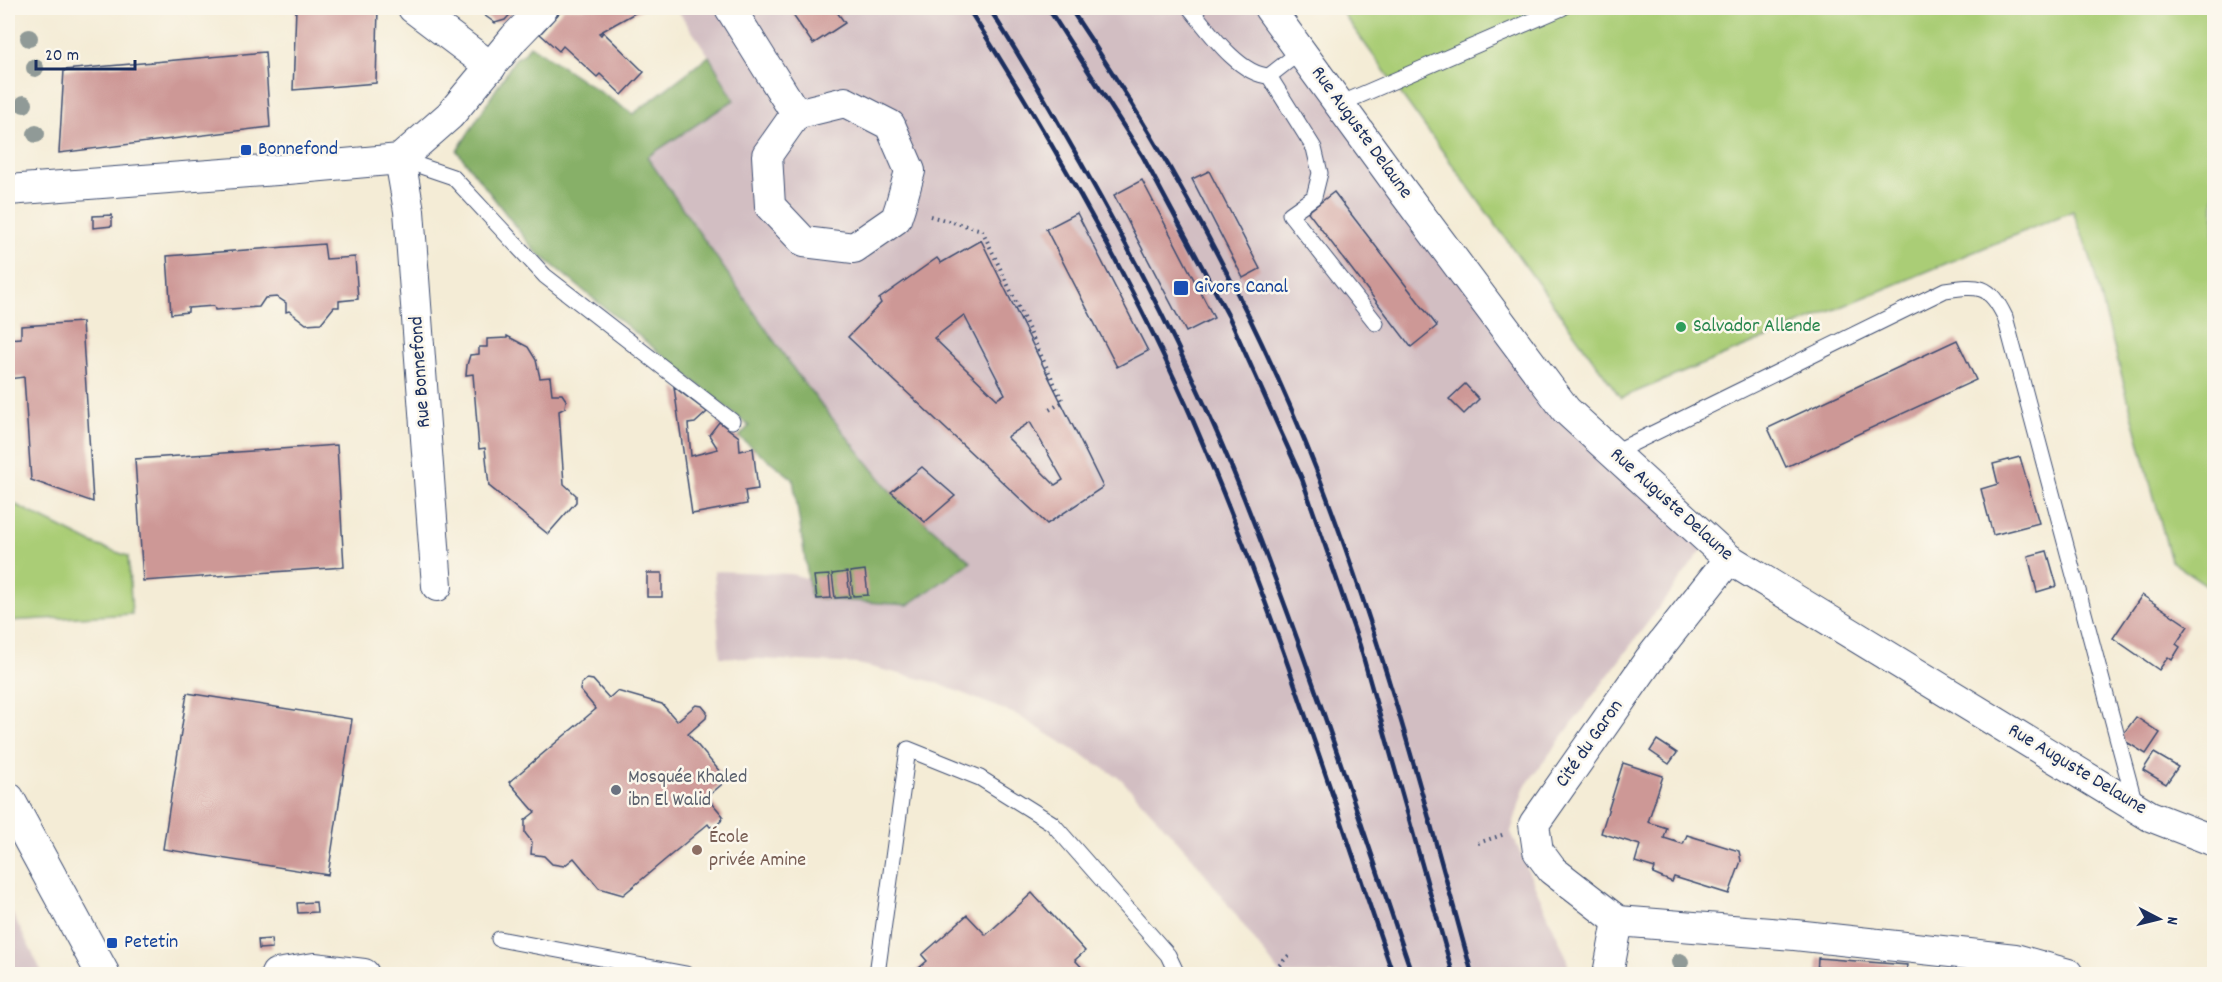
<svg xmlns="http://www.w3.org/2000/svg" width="2222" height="982" font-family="Dekko,sans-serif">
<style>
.industrial{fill:#d2bec2}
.green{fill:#aacd76;stroke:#627e6a;stroke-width:1.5}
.forest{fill:#87b067;stroke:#517062;stroke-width:1.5}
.building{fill:#cd9896;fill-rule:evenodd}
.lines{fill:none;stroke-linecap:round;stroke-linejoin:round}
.service-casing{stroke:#3c4b70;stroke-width:17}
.minor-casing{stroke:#3c4b70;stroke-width:32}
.tertiary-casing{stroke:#3c4b70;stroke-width:35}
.path{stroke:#3c4b70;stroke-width:4;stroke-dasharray:1.5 4.5;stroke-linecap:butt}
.service{stroke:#fff;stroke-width:15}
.minor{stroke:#fff;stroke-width:30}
.tertiary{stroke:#fff;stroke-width:33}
.rail{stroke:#1b2f5e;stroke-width:4.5}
.tree{fill:#909a97}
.transit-dot{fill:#1a4fb4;stroke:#fbf7ec;stroke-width:2}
.leisure-dot{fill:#2e9e5b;stroke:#fbf7ec;stroke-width:2}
.worship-dot{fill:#6b7280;stroke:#fbf7ec;stroke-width:2}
.education-dot{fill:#8d6e63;stroke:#fbf7ec;stroke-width:2}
.labels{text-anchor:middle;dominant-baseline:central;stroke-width:5;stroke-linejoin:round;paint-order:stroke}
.street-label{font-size:20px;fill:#1b2f5e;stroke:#fbf7ec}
.transit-label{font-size:20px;fill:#164399;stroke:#fbf7ec;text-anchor:start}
.leisure-label{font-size:20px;fill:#27864d;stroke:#fbf7ec;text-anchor:start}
.worship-label{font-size:20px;fill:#5b616d;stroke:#fbf7ec;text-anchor:start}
.education-label{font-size:20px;fill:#785e54;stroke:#fbf7ec;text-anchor:start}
</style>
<rect width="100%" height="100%" fill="#fbf7ec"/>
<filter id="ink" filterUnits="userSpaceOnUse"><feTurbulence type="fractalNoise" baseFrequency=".0167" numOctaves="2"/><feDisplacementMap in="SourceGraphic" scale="12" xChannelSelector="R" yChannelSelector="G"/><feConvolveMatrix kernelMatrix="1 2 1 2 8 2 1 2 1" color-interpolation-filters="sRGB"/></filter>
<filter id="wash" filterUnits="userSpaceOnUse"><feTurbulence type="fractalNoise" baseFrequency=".008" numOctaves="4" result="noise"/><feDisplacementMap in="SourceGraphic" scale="24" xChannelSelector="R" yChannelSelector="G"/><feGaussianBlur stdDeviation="1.35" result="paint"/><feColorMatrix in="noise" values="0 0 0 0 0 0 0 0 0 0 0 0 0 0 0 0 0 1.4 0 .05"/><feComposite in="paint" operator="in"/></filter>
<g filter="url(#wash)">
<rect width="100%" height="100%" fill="#f4ecd6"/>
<!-- industrial -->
<g class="industrial">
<path d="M676,8H1259L1529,362L1705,546L1524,788L1511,832L1566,956L1570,974H1280L1193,858L1121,779L1017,715L934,682L858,664L720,657L714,571L791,574L908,605L971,562L891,492L797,374L646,157L734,100L709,56Z"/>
<path d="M8,905L43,974H8Z"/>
</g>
<!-- green -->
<g class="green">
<path d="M1339,8H2214V590L2171,561L2090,256L2073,211L1621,398Z"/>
<path d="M8,501L96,545L128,556L132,614L8,621Z"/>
</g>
<!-- forest -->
<path class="forest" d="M530,45L633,114L709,56L734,100L647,157L797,374L891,492L971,562L908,605L811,598L793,479L739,437L749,426L534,250L457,151L515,59L524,54Z"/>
<g id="blocks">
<!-- building -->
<g class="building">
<path d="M296,8H378L376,83L293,90Z"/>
<path d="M491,8H516L505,20L495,23L484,15Z"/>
<path d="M564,8H644L599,33L601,35L603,32L644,72L622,95L600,74L597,77L563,46L559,51L540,34Z"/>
<path d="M788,8H834L845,23L813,44Z"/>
<path d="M265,52L270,127L59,153L64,70Z"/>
<path d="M1209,171L1260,269L1243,278L1192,179Z"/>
<path d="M1142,180L1214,318L1186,332L1114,195Z"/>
<path d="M1334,192L1437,326L1411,347L1308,212Z"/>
<path d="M1077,213L1148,351L1117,367L1046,229Z"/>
<path d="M112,215V226L93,228V216Z"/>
<path d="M981,240L1103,487L1047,524L848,337L881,303L879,299L937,258L941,263ZM964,315L1005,394L997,399L934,338ZM1030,422L1063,480L1055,485L1007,437Z"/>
<path d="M324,244L326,259L355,257L358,299L339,301V307H334L321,323L306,324L289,311L286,312V303L277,297L265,298L259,307L215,310L214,306L188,308V312L171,314L167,256Z"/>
<path d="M82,322L93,502L31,480L24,377L8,379V339L21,338V326Z"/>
<path d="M507,336L528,347L536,360L540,378L550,377L552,394H562L566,400L565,408L559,411L564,484L576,495V502L548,534L489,486L485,448L479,449L473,374L466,375L467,365L470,355L479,354V347H487V339L507,338Z"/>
<path d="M1957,340L1976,380L1786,467L1768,428Z"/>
<path d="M1465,384L1479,399L1464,414L1449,399Z"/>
<path d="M674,387L707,412L695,423L688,424L691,456L718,449L709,435L719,422L739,437L740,451L753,448L758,489L745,491L747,504L692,514Z"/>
<path d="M337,445L344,567L143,581L135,459Z"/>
<path d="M2020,457L2039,523L1993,535L1981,489L1998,484L1993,464Z"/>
<path d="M922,467L955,496L925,522L891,492Z"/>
<path d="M2047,551L2057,586L2037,592L2028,556Z"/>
<path d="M865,570L868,595L853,596L850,572Z"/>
<path d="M847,572L850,597L835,598L832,574Z"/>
<rect x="647" y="573" width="15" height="24"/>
<path d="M829,575L831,598L817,599L814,576Z"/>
<path d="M2142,595L2188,626L2176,644L2180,647L2172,660L2168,657L2159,670L2113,638Z"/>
<path d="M587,679L593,680L609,698L617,691L662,704L677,721L696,705L702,706L707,712L706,718L688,734L727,780L707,797L723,816L721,821L715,826L710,827L708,824L623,895L599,888L574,858L564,866L552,864L544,856L531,854L532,842L525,833V820L535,812L509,782L596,709L580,690L581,684Z"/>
<path d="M187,693L352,719L328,875L163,849Z"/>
<path d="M2136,717L2160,733L2146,754L2120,738Z"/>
<path d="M1657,740L1677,753L1669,764L1650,751Z"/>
<path d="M2154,753L2178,767L2166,784L2143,770Z"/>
<path d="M1623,763L1663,776L1648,822L1667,828L1664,838L1683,844L1687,835L1739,851L1741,861L1729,894L1674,877L1672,882L1653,874L1655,868L1635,862L1640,845L1601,833Z"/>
<path d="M1032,893L1085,951L1075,960L1088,974H912L927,961L922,955L967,915L986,935Z"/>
<path d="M316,902L317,912L298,913L297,903Z"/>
<path d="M271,939L272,948L259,949L258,940Z"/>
<path d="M1818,958L1907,965L1906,974H1817Z"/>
</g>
</g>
</g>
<g filter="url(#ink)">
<use href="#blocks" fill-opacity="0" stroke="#3c4b70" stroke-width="1.5"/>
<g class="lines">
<defs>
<g id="service">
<path d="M1190,8C1208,30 1239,75 1269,76L1301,51"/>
<path d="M1269,76L1314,148L1320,173L1314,197L1290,214L1376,323"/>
<path d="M1340,104L1562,8"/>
<path d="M400,159L453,177L545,276L732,421"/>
<path d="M1613,453L1945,290C1979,285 1989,284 2005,317L2135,804"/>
<path d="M499,939L686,974"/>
<path d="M877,974L908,749L980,778L1052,823L1168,955L1177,974"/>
</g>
<g id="minor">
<path d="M413,8L491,67"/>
<path d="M730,8L796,114"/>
<path d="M1269,8L1404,193L1566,410L1613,453L1729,559L2150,816L2214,841"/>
<path d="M845,102L890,125L910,171L900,207L896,219L854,248L804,242L770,206L767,155L796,114Z"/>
<path d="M400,159L409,211L437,586"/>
<path d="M8,190L277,170L400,159L450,115L515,37L543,8"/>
<path d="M1618,921L1552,870L1538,851L1534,824L1649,660L1729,559"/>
<path d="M276,974L314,968L364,974"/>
<path d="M1608,974L1618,921L1795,935L2015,959L2068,974"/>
</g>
<path id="tertiary" d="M8,799L103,974"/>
</defs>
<!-- service casing -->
<use href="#service" class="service-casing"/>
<!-- minor casing -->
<use href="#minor" class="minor-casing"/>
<!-- tertiary casing -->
<use href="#tertiary" class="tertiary-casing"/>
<!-- path -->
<g class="path">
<path d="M930,216L982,230L1063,402L1049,410"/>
<path d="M1478,843L1505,834"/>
<path d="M1271,974L1289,955"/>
</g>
<!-- service -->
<use href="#service" class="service"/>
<!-- minor -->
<use href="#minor" class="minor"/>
<!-- tertiary -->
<use href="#tertiary" class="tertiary"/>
<!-- rail -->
<g class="rail">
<path d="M968,8C1052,140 1132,279 1194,423C1272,603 1330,790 1393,974"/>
<path d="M989,8C1015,48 1039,89 1063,131C1131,249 1194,371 1244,498C1306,654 1358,815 1412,974"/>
<path d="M1048,8L1142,155L1229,317L1302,479L1360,646L1453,974"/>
<path d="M1070,8C1168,154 1254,310 1318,474C1381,637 1426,806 1472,974"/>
</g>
</g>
<!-- trees -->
<g class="tree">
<circle cx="29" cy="38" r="9"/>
<circle cx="35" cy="68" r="9"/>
<circle cx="24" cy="104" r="9"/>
<circle cx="36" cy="134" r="9"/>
<circle cx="1680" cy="962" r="9"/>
</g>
</g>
<!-- markers -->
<g class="transit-dot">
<rect x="240" y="144" width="12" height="12" rx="3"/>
<rect x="1173" y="280" width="16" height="16" rx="3"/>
<rect x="106" y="937" width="12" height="12" rx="3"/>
</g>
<circle class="leisure-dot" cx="1681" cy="327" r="6"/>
<circle class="worship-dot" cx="616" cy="790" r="6"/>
<circle class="education-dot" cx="697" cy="850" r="6"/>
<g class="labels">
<!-- street labels -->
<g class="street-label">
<text transform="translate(1361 133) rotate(54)">Rue Auguste Delaune</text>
<text transform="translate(421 372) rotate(-94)">Rue Bonnefond</text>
<text transform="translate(1671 505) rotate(42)">Rue Auguste Delaune</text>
<text transform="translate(1590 744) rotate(-55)">Cité du Garon</text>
<text transform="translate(2077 770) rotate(31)">Rue Auguste Delaune</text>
</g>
<!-- transit labels -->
<g class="transit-label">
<text x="258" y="150">Bonnefond</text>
<text x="1194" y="288">Givors Canal</text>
<text x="124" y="943">Petetin</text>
</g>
<!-- leisure labels -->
<g class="leisure-label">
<text x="1693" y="327">Salvador Allende</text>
</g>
<!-- worship labels -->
<g class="worship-label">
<text x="628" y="778">Mosquée Khaled<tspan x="628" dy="23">ibn El Walid</tspan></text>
</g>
<!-- education labels -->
<g class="education-label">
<text x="709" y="838">École<tspan x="709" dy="23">privée Amine</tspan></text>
</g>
</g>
<!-- margin -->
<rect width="2222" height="982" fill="none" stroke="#fbf7ec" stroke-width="30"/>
<!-- north arrow -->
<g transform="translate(2159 919) rotate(97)" stroke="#fbf7ec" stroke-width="4.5" paint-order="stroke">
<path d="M0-4.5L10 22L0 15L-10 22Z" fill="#1b2f5e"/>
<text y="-9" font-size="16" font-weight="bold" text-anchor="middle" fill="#1b2f5e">N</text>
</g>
<!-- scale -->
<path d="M36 60v9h99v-9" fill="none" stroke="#1b2f5e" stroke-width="3"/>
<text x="45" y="60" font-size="18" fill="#1b2f5e" stroke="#fbf7ec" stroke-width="4.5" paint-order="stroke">20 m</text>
</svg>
